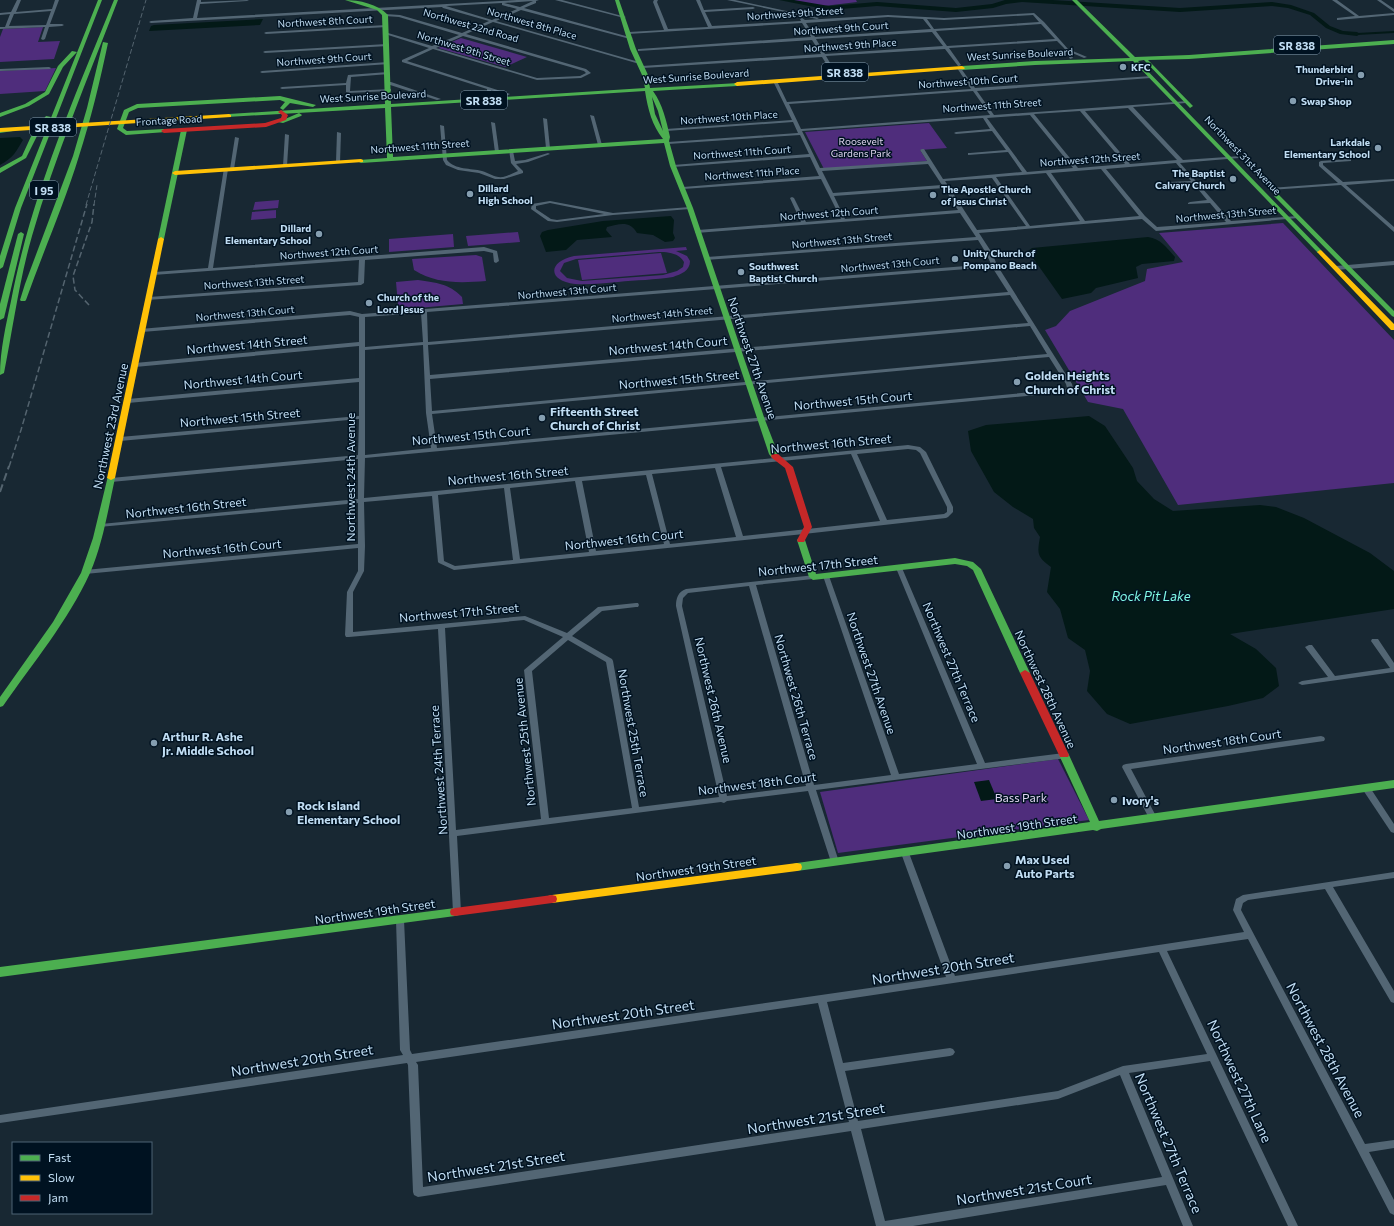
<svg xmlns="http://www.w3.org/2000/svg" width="1394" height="1226" font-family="Commissioner,sans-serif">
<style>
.green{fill:#4f2d7c;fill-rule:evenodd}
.water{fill:#031917}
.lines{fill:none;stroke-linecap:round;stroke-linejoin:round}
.canal{fill:#031917;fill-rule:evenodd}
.river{fill:#031917;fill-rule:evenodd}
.street{fill:#536674;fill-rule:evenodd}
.fast{fill:#4caf50;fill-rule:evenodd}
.slow{fill:#ffc107;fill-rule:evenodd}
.jam{fill:#c62828;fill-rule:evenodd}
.rail-far2{stroke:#54646f;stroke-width:1;stroke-dasharray:5 2.5;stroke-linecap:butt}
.rail-far1{stroke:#54646f;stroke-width:1.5;stroke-dasharray:6 3;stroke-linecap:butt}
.rail{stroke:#54646f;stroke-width:2;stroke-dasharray:8 4;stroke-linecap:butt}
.poi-dot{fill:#859eb0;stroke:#001221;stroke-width:1.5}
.labels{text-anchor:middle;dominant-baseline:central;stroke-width:3;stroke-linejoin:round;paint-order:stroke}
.far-street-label{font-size:10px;fill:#c0ddf3;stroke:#001221}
.far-poi-label{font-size:10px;font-weight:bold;fill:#c0ddf3;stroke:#001221;text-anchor:start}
.far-park-label{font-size:10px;fill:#ded4ef;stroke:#001221}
.shield{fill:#001221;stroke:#86a0b4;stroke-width:1}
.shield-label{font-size:11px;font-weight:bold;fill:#c0ddf3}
.street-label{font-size:12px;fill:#c0ddf3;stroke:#001221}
.poi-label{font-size:12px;font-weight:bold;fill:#c0ddf3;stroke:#001221;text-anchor:start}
.park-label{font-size:12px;fill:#ded4ef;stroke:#001221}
.water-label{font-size:13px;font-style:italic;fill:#80f9e6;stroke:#001221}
.near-street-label{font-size:14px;fill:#c0ddf3;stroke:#001221}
</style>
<rect width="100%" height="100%" fill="#182833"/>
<!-- green -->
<g class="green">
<path d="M787,0H856L857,2L824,6Z"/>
<path d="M43,27L38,42L60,41L54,59L0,62V37L3,29Z"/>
<path d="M461,38L527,57L505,67L438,48Z"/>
<path d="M56,68L45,91L0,94V71Z"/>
<path d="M929,123L947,148L920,150L927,161L824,169L805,132Z"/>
<path d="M279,200L278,208L253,210L255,202Z"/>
<path d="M276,210V218L251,220L252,212Z"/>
<path d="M1283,223L1394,340V483L1178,505L1123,409L1088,402L1045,330L1056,326L1070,311L1145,281L1147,269L1183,262L1159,233Z"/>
<path d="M518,232L520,242L468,246L466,236Z"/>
<path d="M453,234L454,247L389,252V239Z"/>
<path d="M686,247L687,250L676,251L687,256L690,261C690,271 681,274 673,277C655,280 636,280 618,282C604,283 589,285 575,284C548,281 547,262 574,256ZM659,252C668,252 679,253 684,262L683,267L677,271L663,275L582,281L567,278L560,271L564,263L576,259Z"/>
<path d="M661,253L667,273L582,280L578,260Z"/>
<path d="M476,255L482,257L486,281C460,283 436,284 414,270L412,259Z"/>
<path d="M418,280C437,283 448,283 462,297L463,304L406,309L398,305L396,282Z"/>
<path d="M1058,759L1089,820L838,853L820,792Z"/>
</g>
<!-- water -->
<g class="water">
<path d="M263,19L260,25L149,31L151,26L154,25Z"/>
<path d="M20,137L23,140C15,153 14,157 0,165V138Z"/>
<path d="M671,216L674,220L673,233L675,238L673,241L665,242L653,235L637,233C630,220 619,224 607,227L606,230L612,237L577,240L566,250L546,252L540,236L542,232L548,230L603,221Z"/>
<path d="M1148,237C1161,239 1167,248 1175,257L1174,261L1142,264L1136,267L1138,278L1096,288L1091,293L1062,299L1028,251L1032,248Z"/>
<path d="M1089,416L1105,426L1133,468L1137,481L1154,499L1173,511L1260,505L1276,507L1304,518L1370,553L1394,571V609L1230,634L1256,649L1276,668L1279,686L1263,698L1228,706L1130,724L1107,714L1087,691L1090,671L1085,650L1068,638L1060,609L1047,592L1051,567C1037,557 1037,554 1040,537L1034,528L1033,519L1013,507L994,492L971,451L968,431L986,425Z"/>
<path d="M989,780L997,799L981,801L974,782Z"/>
</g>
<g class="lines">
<!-- canal -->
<path class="canal" d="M1394,31V33L1357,35L1355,34L1357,33Z"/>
<!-- river -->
<path class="river" d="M779,0H794L829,6L877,2L956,8L992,4L1005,0H1052L1180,8L1272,2L1291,5L1314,13L1330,26L1343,31L1357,32L1360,34L1357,36L1340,34L1326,28L1310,15L1288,8L1272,6L1180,12L1022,2L1006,4L993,8L956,12L877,6L829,10Z"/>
<!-- street -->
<g class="street">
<path d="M17,0H21L16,12L52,9L55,0H59L50,24H62L64,25L62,26L49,27L45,39L43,40L41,39L45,27L0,29V27H5L10,14L0,15V13L11,12ZM51,11L46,25L9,26L14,14Z"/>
<path d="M197,0H201V2L249,0L247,1L200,4L197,18L517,0H539L536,1V3L524,8L633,38L630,39L521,10L496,21L639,62L636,63L493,22L466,34L586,69L591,73L581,78L537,80L433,49L407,61L510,94L508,95L491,90V95L486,97L484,96L487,94V89L402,62V60L429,48L385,34L388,33L432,46L459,35L399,17L385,16L383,15L385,14L400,15L462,33L489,21L443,8L442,7L151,23L149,22L151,21L193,18ZM533,1L520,7L504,3ZM502,3V5L517,9L492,20L446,6ZM463,36L584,71L586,73L580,76L537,78L436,48Z"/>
<path d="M555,0H562L626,17L624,18Z"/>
<path d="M654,0H658L657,2L668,29L708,27L696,0H700L704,10L753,7L755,8L753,9L705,12L712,26L801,21L800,19L802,18L805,20L888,15L944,18L1034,13L1044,22L1068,49L1087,57L1084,58L1070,52L1073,58L1070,59L1064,48L1057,41L949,48L961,65L959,66H958L945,49L826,56L836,73L834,74L832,73L822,57L643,68L641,67L642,66L821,54L812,40L638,51V49H639L811,37L802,23L628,34V32H629L664,30L653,2ZM1033,15L1039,22L934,29L927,19L944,20ZM888,17L923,19L931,29L815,37L806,23ZM1041,24L1055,39L947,46L936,31ZM932,32L943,46L825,54L816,39Z"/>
<path d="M727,0H735L819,18L817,19Z"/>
<path d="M1332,0H1337L1359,16L1394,13V15L1338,20H1337V18L1355,16Z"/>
<path d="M1377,0H1381L1394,9V12Z"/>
<path d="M386,25L388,26L387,27L266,34L264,33L266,32Z"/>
<path d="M387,44L389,45L388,46L265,53L263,52L265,51Z"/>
<path d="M388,62H389V64L262,73L260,72L262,71Z"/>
<path d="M49,67L51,68L50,69L0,71V69Z"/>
<path d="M958,67H960L975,88L1152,76L1153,77L1151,78L977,91L994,115L1188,101V102L1186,103L1133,107L1183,160L1241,156V157L1239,158L1180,163L1231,221L1298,216L1300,217L1298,218L1156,231L1142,219L979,233L992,253L997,265L1072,384L1073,388L1069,392L365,458L364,498L908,445L920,447L926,452L953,507V512L948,517L946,518L804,534L454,570L439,563L438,562L432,496L364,502L365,546L364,571L353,592V632L525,616L567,633L598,607L636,603H638L639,605L638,607H636L602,611L572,636L612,659L613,661L639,807L719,797L676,606C676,598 678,592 686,589L815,575L816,577L815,579H813L756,585L814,785L891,775L823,576L826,574L829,576L899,774L977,764L896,568L899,566L902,568L985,763L1064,753L1067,754L1068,756L1067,758L816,790L839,862L838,864L835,865L832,864L831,862L808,791L727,801L724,803L721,802L457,836L461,912L460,914L457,915L454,914L453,912L438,629L349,637H346L345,635L347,592L358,571V548L85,574L82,572L85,570L358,544V503L99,527L98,526L99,525L101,524L358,499V459L111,482L108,480L111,478L358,455L359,419L120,441L117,439L120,437L359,416V382L128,403L125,401L128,399L359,378V346L135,367L132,365L135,363L359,342V317L350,315L142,332L139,330L140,329L350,311L362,314L991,264L986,253L978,240L705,260V258L707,257L976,237L960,213L696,233L695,232L698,230L801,222L790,198L792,197L794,198L806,222L841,219L821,179L683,189L681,188L683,187L819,176L810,157L673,167L671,166L673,165L809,154L800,135L668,144L666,143L668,142L798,133L793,122L666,131L664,130L666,129L792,120L773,81V80L777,81L787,102L971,89L957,68ZM973,91L990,115L801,129L789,104ZM1128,108L1177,160L1130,164L1085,111ZM1080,111L1125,164L1078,168L1034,114ZM1030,115L1073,168L1027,172L987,118ZM983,118L990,129L956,132L954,133L956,134L992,131L1006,150L970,153H968V155L1008,152L1022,172L943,179L924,149H922L920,150L927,161L820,168L802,131ZM1176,163L1191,181L1170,182H1168V184L1193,183L1207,200L1190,202L1188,203V204L1210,203L1226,222L1157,227L1145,216L1106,169ZM928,164L942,185L833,193L822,171ZM1101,169L1139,216L1085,221L1051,173ZM1046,173L1080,221L1030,226L996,177ZM992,178L1026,226L977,230L945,181ZM944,188L958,210L845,219L834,196ZM992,267L1008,292L428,342L427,312ZM1010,295L1028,323L430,375L428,345ZM421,313L423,342L365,347V317ZM1030,326L1047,354L432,411L430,379ZM423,345L426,413L431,448L365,455V350ZM1049,357L1066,384L1067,388L1065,389L437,448L432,414ZM908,449L916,450L920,453L947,507V512L944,514L887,520L857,454ZM851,454L880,521L743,536L721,467ZM715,468L736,537L670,544L652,474ZM646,475L664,544L596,551L582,481ZM575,481L589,552L520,559L510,488ZM504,488L513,560L455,566L444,561L438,495ZM749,586L806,786L727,796L682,606L683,598L688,593ZM524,620L563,637L524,670L541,819L456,830L445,628ZM568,640L606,662L632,808L549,818L532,671Z"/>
<path d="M388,72L390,73L389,74L351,77L350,91L391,89V91H389L348,93L346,92V85L282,89L280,88L282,87L346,83L348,75Z"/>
<path d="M387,82H391L441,99L437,100L387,84Z"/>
<path d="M590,115L594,116L602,145V146L598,145Z"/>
<path d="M543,118L547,119L550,148L548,149L546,148Z"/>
<path d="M491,122L495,123L499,152L497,153L495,152Z"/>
<path d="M440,125L444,126L447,160C455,170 471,168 482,171C489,173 495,178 503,177C508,176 513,173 518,171L511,163L509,150L513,151L515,161L525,160L548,153L550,154L528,162L516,164L523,171V173L504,179H495L479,173L458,170L446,165L443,160Z"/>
<path d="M337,132L341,133L340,162L338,163L336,162Z"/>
<path d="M285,134L289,135L287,166L285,167L283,166Z"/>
<path d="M235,137L239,138L234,169L232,170L230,169Z"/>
<path d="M1349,159H1351V161L1323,163V165L1343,182L1394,179V181L1346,185L1394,227V232L1341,185L1270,190L1268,189L1270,188L1338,183L1319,166V162L1321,161Z"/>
<path d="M224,168L228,169L213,268L484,247L497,251L499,261L496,263L494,262L493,253L484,251L365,260L364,283L361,285L147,300V298L149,297L358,282L359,260L153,275L152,274L155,272L208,268Z"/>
<path d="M550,201L613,213L690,207L692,208L690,209L613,215L557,222L548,221L531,209L532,204ZM550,203L604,214L557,220L551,219L536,209V206Z"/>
<path d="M1394,261V265L1336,270L1333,268L1336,266Z"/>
<path d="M1372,639H1378L1394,663V672L1302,685L1298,683L1302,681L1328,677L1305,647L1309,645H1312L1335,676L1390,668L1371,641Z"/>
<path d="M1321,736L1324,737L1325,739L1324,741L1131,769L1157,818L1156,820H1150L1122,767L1123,765L1126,764Z"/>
<path d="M1366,785L1369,786L1394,824V833L1391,832L1363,790L1362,788L1363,786Z"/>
<path d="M905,850L908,851L909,853L955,976L1244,932L1233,910L1236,899L1243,895L1394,872V878L1333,887L1394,991V1003L1391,1002L1325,889L1248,900L1243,903L1241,910L1365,1144L1394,1140V1148L1369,1152L1394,1200V1215L1390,1213L1248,939L1167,951L1298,1226H1288L1210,1061L1129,1073L1193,1226H1183L1166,1185L913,1226H876L851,1131L418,1197L414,1195L413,1192L408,1065L407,1063L0,1123V1115L403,1055L400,1050L396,920L397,918L400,917L403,918L404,920L410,1050L412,1054L946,977L901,853L902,851ZM1159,952L1207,1054L1123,1066L1058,1091L858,1121L845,1071L950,1056L953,1055L955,1052L953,1049L950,1048L843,1063L827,1002ZM818,1003L849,1122L423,1187L418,1065L416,1062ZM1120,1075L1162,1177L885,1221L861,1129L1058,1099Z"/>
</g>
<!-- fast -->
<g class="fast">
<path d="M98,0H102L21,208L3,267L0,269V256L15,208Z"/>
<path d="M114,0H118C88,78 55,156 32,236C19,281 13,328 4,373L0,375C0,350 6,325 11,301C31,196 74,98 114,0Z"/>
<path d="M345,0C359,0 378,4 388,15L391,104L645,88L642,75L630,49L615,0H619L636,49L648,75L650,88L739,83L740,84L737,86L653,91C663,105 666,120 670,137L669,141L676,166L693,208L765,420L779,456L778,458H772L769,454L687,208L670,166L664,143L361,163L359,162V160L387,158L385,108L227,117V115L229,114L385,104L382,15L377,10ZM645,91C648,110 652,125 663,139L393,157L391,107ZM652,97L658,111L663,131L655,114Z"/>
<path d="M1072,0H1077L1135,57L1189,55L1394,40V44L1189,59L1148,60L1192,105L1193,106L1190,108L1144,60L1138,61L1322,251V253H1318L1133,61L1035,65L962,70L959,68L962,66L1035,61L1130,58Z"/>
<path d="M103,42L108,43C100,81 91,119 79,156C64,205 43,252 26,300L25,301H21L20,300L25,284L73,156L87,108Z"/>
<path d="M72,51L77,52L63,67L49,94L29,106L0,117V113L25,104L45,92L58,66Z"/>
<path d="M280,96L316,105L313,107L290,103L283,110L280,108L285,102L280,100L138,108L129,112L123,128L127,131L164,129L167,131L166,132L126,135L117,129L124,110L137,104Z"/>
<path d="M299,113L302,115L301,116L283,123L278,122Z"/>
<path d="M46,116L51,117L39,132L26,158L0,173V168L22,156L33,132Z"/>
<path d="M11,128L13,129V131L0,133V129Z"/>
<path d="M184,128L187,130L164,239L161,241L158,239L181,130Z"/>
<path d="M1277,194L1279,195L1394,311V317L1392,316L1275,197L1274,196Z"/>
<path d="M21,232L24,234L4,318L0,320V304L18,234Z"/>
<path d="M108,476H114L115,478C108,510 103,543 90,573C68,621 33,663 3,706L0,707V697L53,622L81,573L93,538Z"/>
<path d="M801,537L805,540L816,574L955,558L973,562L981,569L1030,673L1025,676L1020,673L973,570L967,566L955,564L813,580L809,577L797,540Z"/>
<path d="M1064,751L1068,753L1069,755L1099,821L1394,780V788L1101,829L1097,831L1093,830L797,871L793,870L792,867L793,864L797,863L1090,822L1059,755L1060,753Z"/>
<path d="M455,908L459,909L460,912L459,915L455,916L0,977V967Z"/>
</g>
<!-- slow -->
<g class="slow">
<path d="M962,66L965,68L964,69L737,86L734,84L737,82Z"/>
<path d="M229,114L231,115V117L0,132V128Z"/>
<path d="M361,159L363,160V162L175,175L172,173L175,171Z"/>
<path d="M161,237L164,239L115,478L111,480L107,478L158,239Z"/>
<path d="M1320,250L1322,251L1394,324V330H1391L1318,253L1317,252Z"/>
<path d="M797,863L801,864L802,867L801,870L797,871L552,903L548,902L547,899L548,896L552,895Z"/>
</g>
<!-- jam -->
<g class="jam">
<path d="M281,110L288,115L286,120L266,127L164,133L161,131L164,129L265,123L281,118L282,115L278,112Z"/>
<path d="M772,454H778L793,467L812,527L804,542H798L797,540L804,527L785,468L772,458L771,456Z"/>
<path d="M1025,670L1030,673L1069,755L1068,757H1060L1059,755L1020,673Z"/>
<path d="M552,895L556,896L557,899L556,902L552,903L455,916L451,915L450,912L451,909L455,908Z"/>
</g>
<!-- rail-far2 -->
<g class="rail-far2">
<path d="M86,205L146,0"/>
<path d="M94,205L97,185"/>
</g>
<!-- rail-far1 -->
<g class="rail-far1">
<path d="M89,305L75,290L73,276L92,222L94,204"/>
<path d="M9,467L21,430L87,204"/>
</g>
<!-- rail -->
<path class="rail" d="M0,492L9,466"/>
</g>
<!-- markers -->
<g class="poi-dot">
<circle cx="1123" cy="67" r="4"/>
<circle cx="1361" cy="75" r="4"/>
<circle cx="1293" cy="101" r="4"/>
<circle cx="1378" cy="148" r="4"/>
<circle cx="1233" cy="179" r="4"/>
<circle cx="470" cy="194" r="4"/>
<circle cx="933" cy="195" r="4"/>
<circle cx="319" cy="234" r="4"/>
<circle cx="955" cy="259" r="4"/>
<circle cx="741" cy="272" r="4"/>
<circle cx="369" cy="303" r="4"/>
<circle cx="1017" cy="382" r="4"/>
<circle cx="542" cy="418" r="4"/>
<circle cx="154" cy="743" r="4"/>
<circle cx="1114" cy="800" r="4"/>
<circle cx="289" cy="812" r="4"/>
<circle cx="1007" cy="866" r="4"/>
</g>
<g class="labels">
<!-- far-street labels -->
<g class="far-street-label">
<text transform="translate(795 13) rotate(-4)">Northwest 9th Street</text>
<text transform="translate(325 21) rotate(-3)">Northwest 8th Court</text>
<text transform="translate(532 23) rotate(16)">Northwest 8th Place</text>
<text transform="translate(471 25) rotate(16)">Northwest 22nd Road</text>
<text transform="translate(841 28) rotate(-4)">Northwest 9th Court</text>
<text transform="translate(850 45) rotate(-4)">Northwest 9th Place</text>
<text transform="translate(464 48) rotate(17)">Northwest 9th Street</text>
<text transform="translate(1020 54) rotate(-3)">West Sunrise Boulevard</text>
<text transform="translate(324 59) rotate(-4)">Northwest 9th Court</text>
<text transform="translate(696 76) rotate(-4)">West Sunrise Boulevard</text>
<text transform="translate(968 81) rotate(-4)">Northwest 10th Court</text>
<text transform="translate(373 96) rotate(-3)">West Sunrise Boulevard</text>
<text transform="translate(992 105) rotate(-4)">Northwest 11th Street</text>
<text transform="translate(729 117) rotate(-4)">Northwest 10th Place</text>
<text transform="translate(169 120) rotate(-3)">Frontage Road</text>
<text transform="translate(420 146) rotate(-4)">Northwest 11th Street</text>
<text transform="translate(742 152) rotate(-4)">Northwest 11th Court</text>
<text transform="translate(1243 155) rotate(46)">Northwest 31st Avenue</text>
<text transform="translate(1090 159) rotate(-4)">Northwest 12th Street</text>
<text transform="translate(752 173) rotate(-4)">Northwest 11th Place</text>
<text transform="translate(829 213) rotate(-4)">Northwest 12th Court</text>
<text transform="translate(1226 214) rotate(-5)">Northwest 13th Street</text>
<text transform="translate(842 240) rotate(-5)">Northwest 13th Street</text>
<text transform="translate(329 252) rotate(-4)">Northwest 12th Court</text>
<text transform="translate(890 264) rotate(-5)">Northwest 13th Court</text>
<text transform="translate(254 282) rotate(-4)">Northwest 13th Street</text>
<text transform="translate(567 291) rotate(-5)">Northwest 13th Court</text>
<text transform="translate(245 313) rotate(-5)">Northwest 13th Court</text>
<text transform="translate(662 314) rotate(-5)">Northwest 14th Street</text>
</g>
<!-- far-poi labels -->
<g class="far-poi-label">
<text x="1131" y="67">KFC</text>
<text x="1353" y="69" text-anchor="end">Thunderbird<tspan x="1353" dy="12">Drive-in</tspan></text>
<text x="1301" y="101">Swap Shop</text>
<text x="1370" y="142" text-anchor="end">Larkdale<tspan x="1370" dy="12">Elementary School</tspan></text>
<text x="1225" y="173" text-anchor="end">The Baptist<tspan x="1225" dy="12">Calvary Church</tspan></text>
<text x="478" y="188">Dillard<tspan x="478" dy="12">High School</tspan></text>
<text x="941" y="189">The Apostle Church<tspan x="941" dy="12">of Jesus Christ</tspan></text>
<text x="311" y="228" text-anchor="end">Dillard<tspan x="311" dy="12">Elementary School</tspan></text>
<text x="963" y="253">Unity Church of<tspan x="963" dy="12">Pompano Beach</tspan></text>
<text x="749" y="266">Southwest<tspan x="749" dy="12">Baptist Church</tspan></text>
<text x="377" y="297">Church of the<tspan x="377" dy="12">Lord Jesus</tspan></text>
</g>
<!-- far-park labels -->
<g class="far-park-label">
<text x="861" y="141">Roosevelt<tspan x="861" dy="12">Gardens Park</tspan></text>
</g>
<!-- shield labels -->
<g class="shield">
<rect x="1274" y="36" width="46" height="18" rx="3"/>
<rect x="822" y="63" width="46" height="18" rx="3"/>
<rect x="461" y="91" width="46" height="18" rx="3"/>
<rect x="30" y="118" width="46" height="18" rx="3"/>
<rect x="30" y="181" width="28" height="18" rx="3"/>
</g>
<g class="shield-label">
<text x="1297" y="45">SR 838</text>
<text x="845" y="72">SR 838</text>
<text x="484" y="100">SR 838</text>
<text x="53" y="127">SR 838</text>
<text x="44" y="190">I 95</text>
</g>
<!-- street labels -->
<g class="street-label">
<text transform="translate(247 344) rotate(-5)">Northwest 14th Street</text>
<text transform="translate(668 345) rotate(-5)">Northwest 14th Court</text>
<text transform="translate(753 358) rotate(71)">Northwest 27th Avenue</text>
<text transform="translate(243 379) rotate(-5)">Northwest 14th Court</text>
<text transform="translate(679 379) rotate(-5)">Northwest 15th Street</text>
<text transform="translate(853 400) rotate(-5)">Northwest 15th Court</text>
<text transform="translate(240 417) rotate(-5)">Northwest 15th Street</text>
<text transform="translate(110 426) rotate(-78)">Northwest 23rd Avenue</text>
<text transform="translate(471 435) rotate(-5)">Northwest 15th Court</text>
<text transform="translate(831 443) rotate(-5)">Northwest 16th Street</text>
<text transform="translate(508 475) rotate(-5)">Northwest 16th Street</text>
<text transform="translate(350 477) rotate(-90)">Northwest 24th Avenue</text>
<text transform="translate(186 507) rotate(-6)">Northwest 16th Street</text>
<text transform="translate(624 539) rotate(-6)">Northwest 16th Court</text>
<text transform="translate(222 548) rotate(-5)">Northwest 16th Court</text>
<text transform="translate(818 565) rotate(-6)">Northwest 17th Street</text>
<text transform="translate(459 612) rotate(-5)">Northwest 17th Street</text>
<text transform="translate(952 662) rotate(67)">Northwest 27th Terrace</text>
<text transform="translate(872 673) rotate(71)">Northwest 27th Avenue</text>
<text transform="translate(1046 689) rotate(65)">Northwest 28th Avenue</text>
<text transform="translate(797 697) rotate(74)">Northwest 26th Terrace</text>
<text transform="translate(714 700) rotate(77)">Northwest 26th Avenue</text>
<text transform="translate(634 733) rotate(80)">Northwest 25th Terrace</text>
<text transform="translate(1222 741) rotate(-8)">Northwest 18th Court</text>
<text transform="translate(524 742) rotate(-96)">Northwest 25th Avenue</text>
<text transform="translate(438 770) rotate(-94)">Northwest 24th Terrace</text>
<text transform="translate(757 783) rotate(-7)">Northwest 18th Court</text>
<text transform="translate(1017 826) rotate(-8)">Northwest 19th Street</text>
<text transform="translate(696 868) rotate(-8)">Northwest 19th Street</text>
<text transform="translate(375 911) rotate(-8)">Northwest 19th Street</text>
</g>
<!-- poi labels -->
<g class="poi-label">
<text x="1025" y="375">Golden Heights<tspan x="1025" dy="14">Church of Christ</tspan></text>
<text x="550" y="411">Fifteenth Street<tspan x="550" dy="14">Church of Christ</tspan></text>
<text x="162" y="736">Arthur R. Ashe<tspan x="162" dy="14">Jr. Middle School</tspan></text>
<text x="1122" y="800">Ivory's</text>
<text x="297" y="805">Rock Island<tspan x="297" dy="14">Elementary School</tspan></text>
<text x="1015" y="859">Max Used<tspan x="1015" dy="14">Auto Parts</tspan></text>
</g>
<!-- park labels -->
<g class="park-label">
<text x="1021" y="797">Bass Park</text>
</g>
<!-- water labels -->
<g class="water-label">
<text x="1151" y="596">Rock Pit Lake</text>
</g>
<!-- near-street labels -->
<g class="near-street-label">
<text transform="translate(943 968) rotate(-9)">Northwest 20th Street</text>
<text transform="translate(623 1014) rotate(-8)">Northwest 20th Street</text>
<text transform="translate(1326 1050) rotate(62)">Northwest 28th Avenue</text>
<text transform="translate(302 1060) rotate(-9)">Northwest 20th Street</text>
<text transform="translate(1240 1081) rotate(65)">Northwest 27th Lane</text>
<text transform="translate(816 1118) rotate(-9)">Northwest 21st Street</text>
<text transform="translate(1169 1143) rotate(67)">Northwest 27th Terrace</text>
<text transform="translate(496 1166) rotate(-9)">Northwest 21st Street</text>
<text transform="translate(1024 1189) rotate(-9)">Northwest 21st Court</text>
</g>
</g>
<!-- legend -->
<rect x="12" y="1142" width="140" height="72" fill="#001221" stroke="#4d6375"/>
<rect x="20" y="1155" width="20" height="6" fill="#4caf50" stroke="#4d6375"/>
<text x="48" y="1162" font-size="12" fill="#c0ddf3">Fast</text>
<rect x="20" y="1175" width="20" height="6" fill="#ffc107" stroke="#4d6375"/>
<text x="48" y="1182" font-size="12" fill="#c0ddf3">Slow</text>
<rect x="20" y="1195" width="20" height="6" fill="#c62828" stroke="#4d6375"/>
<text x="48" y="1202" font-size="12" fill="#c0ddf3">Jam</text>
</svg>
